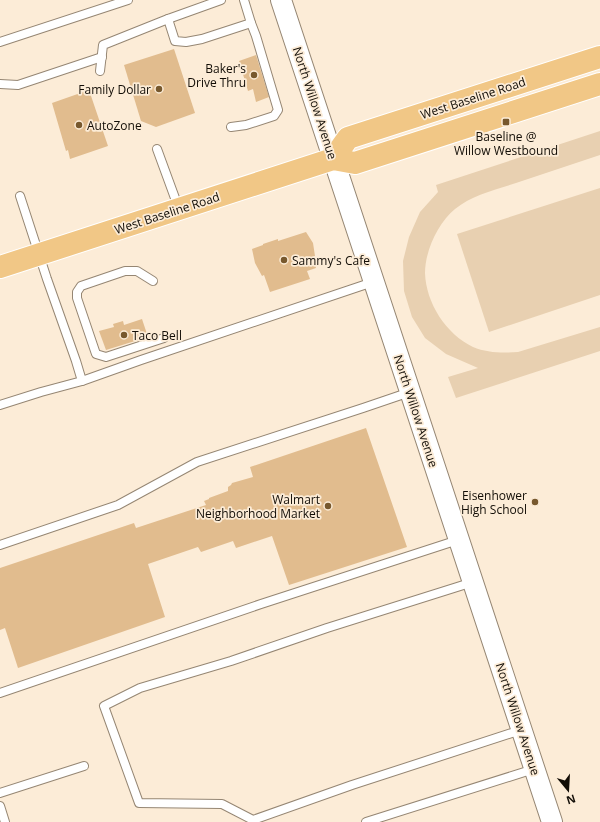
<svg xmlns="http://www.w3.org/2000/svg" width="600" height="822" font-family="'Open Sans',sans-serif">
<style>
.green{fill:#e8d0b1}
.building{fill:#e1bc8e}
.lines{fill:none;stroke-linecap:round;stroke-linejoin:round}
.service-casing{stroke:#958673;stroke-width:10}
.tertiary-casing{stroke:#958673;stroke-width:22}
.primary-casing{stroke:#fff;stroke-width:24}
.service{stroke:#fff;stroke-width:8}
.tertiary{stroke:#fff;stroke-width:20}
.primary{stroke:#f1c786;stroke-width:22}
.poi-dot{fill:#77582d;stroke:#fcecd7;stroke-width:1.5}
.labels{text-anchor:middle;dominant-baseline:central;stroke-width:3.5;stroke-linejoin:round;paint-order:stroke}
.poi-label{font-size:12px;fill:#120d06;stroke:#fcecd7;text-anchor:end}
.street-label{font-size:12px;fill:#120d06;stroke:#fcecd7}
</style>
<rect width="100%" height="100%" fill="#fcecd7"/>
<!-- green -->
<g class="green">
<path d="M600,131V155C572,164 544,174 516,183C495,190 472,195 455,209C438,223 425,251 425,273C426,303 446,334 473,347C487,353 503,353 518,352L600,327V351L456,398L448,377L478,368L446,354L425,338L412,317L404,291L403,261L409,237L420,212L438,192L436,185Z"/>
<path d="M600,188V295L489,332L457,234Z"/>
</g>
<!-- building -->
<g class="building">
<path d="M174,49L195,113L156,127L141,121L124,65Z"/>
<path d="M256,55L269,97L256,102L253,89L248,91L239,61Z"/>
<path d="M89,90L108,146L70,159L68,150L66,151L52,103Z"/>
<path d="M306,232L313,243L315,256L313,257L316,268L307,271L310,279L270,292L264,275L262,276L255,263L252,249L263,245V244L278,239V241Z"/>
<path d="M142,319L148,337L106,350L99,331L114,327L113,324L123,321L124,325Z"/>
<path d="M366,428L407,547L289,585L272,536L236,548L233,541L201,552L198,547L148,564L165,617L18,668L5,628L0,630V568L134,523L136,528L206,505L204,501L209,499V498L228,491V487L231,485L232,483L253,477L250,467Z"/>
</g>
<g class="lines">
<defs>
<g id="service">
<path d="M221,0L168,19L175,41L186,42L202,39L251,23L244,0"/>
<path d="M0,42L128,0"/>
<path d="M100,71L103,45L168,19"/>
<path d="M0,84L18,85L102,57"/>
<path d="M231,127L246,125L274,116L278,110L256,36L251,23"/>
<path d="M157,149L179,209"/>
<path d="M20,196L47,279L76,361L82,381L141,360L373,282"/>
<path d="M153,281L137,271H125L81,286L77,292V298L96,354L106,357L164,338"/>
<path d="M0,405L41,392L82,381"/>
<path d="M0,545L118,505L197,462L363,408L410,392"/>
<path d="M473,582L327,628L231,661L140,688L104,706L139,803L222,804L253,820L352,785L521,730"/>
<path d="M0,693L261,604L458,540"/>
<path d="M0,793L84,766"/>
<path d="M0,806L5,822"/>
<path d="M366,822L534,769"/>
</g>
<path id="tertiary" d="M281,0L552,822"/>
<g id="primary">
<path d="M333,159L348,138L600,57"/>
<path d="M0,267L333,159L355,163L600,84"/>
</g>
</defs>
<!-- service casing -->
<use href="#service" class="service-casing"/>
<!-- tertiary casing -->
<use href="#tertiary" class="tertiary-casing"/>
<!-- primary casing -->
<use href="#primary" class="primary-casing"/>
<!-- service -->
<use href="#service" class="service"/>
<!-- tertiary -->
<use href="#tertiary" class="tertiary"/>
<!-- primary -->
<use href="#primary" class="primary"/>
</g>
<!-- markers -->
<g class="poi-dot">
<circle cx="254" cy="75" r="4"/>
<circle cx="159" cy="89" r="4"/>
<rect x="502" y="118" width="8" height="8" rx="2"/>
<circle cx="79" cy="125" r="4"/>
<circle cx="284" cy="260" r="4"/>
<circle cx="124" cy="335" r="4"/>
<circle cx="535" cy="502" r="4"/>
<circle cx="328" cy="506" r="4"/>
</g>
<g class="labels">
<!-- poi labels -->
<g class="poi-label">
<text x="246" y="68">Baker's<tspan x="246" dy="14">Drive Thru</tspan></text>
<text x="151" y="89">Family Dollar</text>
<text x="87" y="125" text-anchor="start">AutoZone</text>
<text x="506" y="136" text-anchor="middle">Baseline @<tspan x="506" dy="14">Willow Westbound</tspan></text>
<text x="292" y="260" text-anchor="start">Sammy's Cafe</text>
<text x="132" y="335" text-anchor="start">Taco Bell</text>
<text x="527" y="495">Eisenhower<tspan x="527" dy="14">High School</tspan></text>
<text x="320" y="499">Walmart<tspan x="320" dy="14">Neighborhood Market</tspan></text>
</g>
<!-- street labels -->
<g class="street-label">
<text transform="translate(473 98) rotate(-18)">West Baseline Road</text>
<text transform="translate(315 103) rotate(72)">North Willow Avenue</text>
<text transform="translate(167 213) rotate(-18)">West Baseline Road</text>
<text transform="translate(416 411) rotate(72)">North Willow Avenue</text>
<text transform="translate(518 719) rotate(72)">North Willow Avenue</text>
</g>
</g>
<!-- north arrow -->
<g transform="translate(568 790) rotate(162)" stroke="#fcecd7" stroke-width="3" paint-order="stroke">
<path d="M0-3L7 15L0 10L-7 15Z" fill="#120d06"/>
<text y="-6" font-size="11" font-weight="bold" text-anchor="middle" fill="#120d06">N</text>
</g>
</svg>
